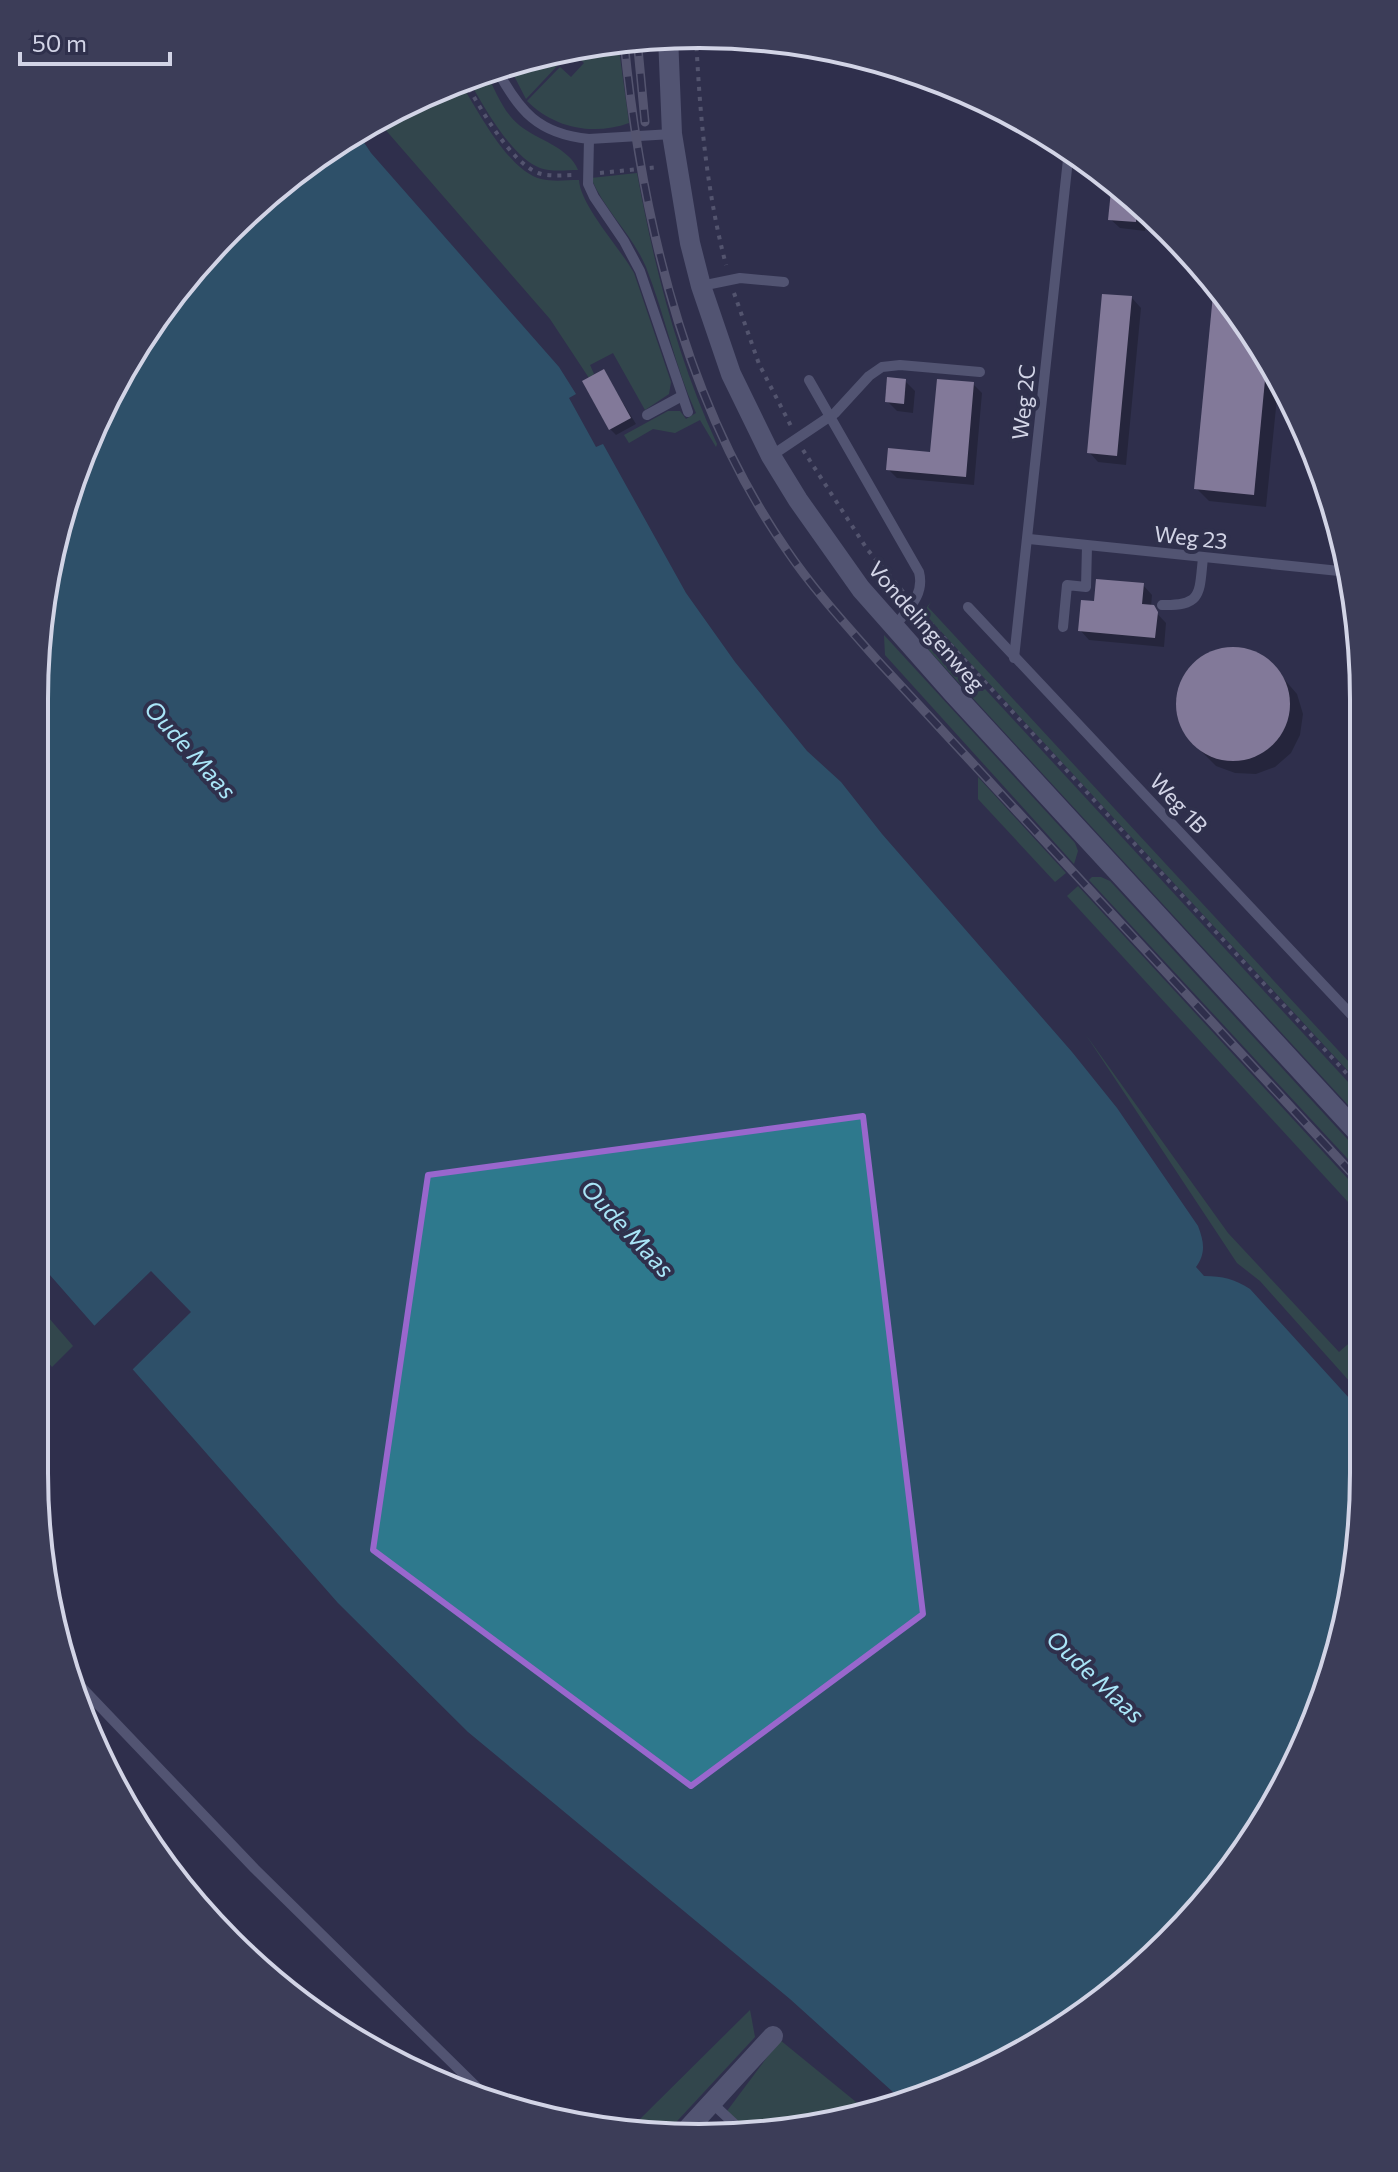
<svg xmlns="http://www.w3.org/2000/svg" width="1398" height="2172" font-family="Commissioner,sans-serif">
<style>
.green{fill:#36634c}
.water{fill:#2e798d}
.pier{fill:#2f304c}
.shadow{fill:#0007}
.building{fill:#e7d3f5}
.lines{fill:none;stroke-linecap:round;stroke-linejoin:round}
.path{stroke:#7f8098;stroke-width:4;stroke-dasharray:4 6;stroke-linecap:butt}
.lane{stroke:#7d80a0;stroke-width:10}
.street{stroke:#7d80a0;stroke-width:20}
.rail-casing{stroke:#818299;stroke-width:9}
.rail{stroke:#2f304c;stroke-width:6;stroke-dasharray:18;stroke-linecap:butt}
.marked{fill:none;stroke:#9967cd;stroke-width:6;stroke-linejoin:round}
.labels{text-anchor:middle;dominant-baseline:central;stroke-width:8;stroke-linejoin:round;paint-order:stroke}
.street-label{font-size:22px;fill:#d2d4e6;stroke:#2f304c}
.water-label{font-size:24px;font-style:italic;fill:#a9e5f7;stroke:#2f304c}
.rim{fill:none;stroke:#d2d4e6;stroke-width:4}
</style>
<rect width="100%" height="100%" fill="#2f304c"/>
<!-- green -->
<g class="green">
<path d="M618,42L629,123C593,136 554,128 527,101L560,67L571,77L584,63L570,50Z"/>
<path d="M550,53L548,56L558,65L526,99L508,64L526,57Z"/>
<path d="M486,72C495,90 503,112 519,125C537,140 569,147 578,170C566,170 551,172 540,168C511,157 483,105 468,79Z"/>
<path d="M460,82C477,109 508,171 541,179C553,182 567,180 579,180C580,205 620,248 634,273L671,382L669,394L645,410L613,353L590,365L594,374L589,378L550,319L377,120L404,103Z"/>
<path d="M637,173C654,266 677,358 717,444L716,447L700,420L675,433L653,429L629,443L624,435L668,411H680L686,419L696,413C675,367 665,315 646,267C632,234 605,211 591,178Z"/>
<path d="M931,602L928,607L1361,1075V1085L923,612Z"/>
<path d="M922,624H925L1361,1096L1360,1118L924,645L922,641Z"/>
<path d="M884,635L1075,843L1078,851L1074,864L885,655Z"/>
<path d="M978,777L1066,873L1055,882L978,799Z"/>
<path d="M1092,877H1101L1110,881L1360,1153V1172L1089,880Z"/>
<path d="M1078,886L1360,1192V1215L1067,896Z"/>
<path d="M1086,1035L1228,1233L1339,1352L1355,1338L1359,1343V1392L1260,1281L1237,1263Z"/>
<path d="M35,1302L73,1346L52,1367L35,1347Z"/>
<path d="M750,2010L755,2037L666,2133L632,2127Z"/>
<path d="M780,2040L872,2115L749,2131L727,2111Z"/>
</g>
<!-- water -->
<path class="water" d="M357,132L371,153L559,367L576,394L569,398L596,447L603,444L686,593L735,662L807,751L841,782L882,834L1072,1052L1117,1108L1198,1226C1204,1242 1206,1253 1196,1267L1204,1276C1223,1276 1234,1279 1250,1289L1359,1409L1358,1559L1313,1728L1199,1911L1068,2026L903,2101L790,1999L468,1732L338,1603L35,1258L40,612L85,444L199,261L294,172Z"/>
<!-- pier -->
<path class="pier" d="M151,1271L191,1312L130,1372L92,1328Z"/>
<!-- shadow -->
<g class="shadow">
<path d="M1114,182L1147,209L1145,231L1120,228L1110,219Z"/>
<path d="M1132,298L1141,308L1126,465L1098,462L1089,452Z"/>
<path d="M1229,298L1279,378L1266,507L1209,501L1196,488Z"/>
<path d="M604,372L636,424L616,435L610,429Z"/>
<path d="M905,381L915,391L913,413L897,411L887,401Z"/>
<path d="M973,384L982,393L974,485L897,478L888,469L932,454Z"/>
<path d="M1143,585L1152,595L1151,607L1166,623L1164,647L1089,640L1080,630L1096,603Z"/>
<path d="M1234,649L1254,652L1271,664L1297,694L1303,714L1300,735L1291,753L1275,767L1256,774L1235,773L1216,766L1187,737L1178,719L1177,698L1183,679L1196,662L1213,652Z"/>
<path d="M1362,718V759L1356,749L1354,737Z"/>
<path d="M228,1930L282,1984L280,1985Z"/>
</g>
<!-- building -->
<g class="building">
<path d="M1112,181L1138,200L1136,222L1108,220Z"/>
<path d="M1102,294L1132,296L1117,456L1087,453Z"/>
<path d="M1213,295L1228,296L1267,359L1254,495L1194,489Z"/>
<path d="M604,369L631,418L609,430L582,381Z"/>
<path d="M887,377L906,379L904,404L885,402Z"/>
<path d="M937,379L974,382L966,477L886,470L888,448L930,452Z"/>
<path d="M1096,579L1144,583L1142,604L1154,605L1158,612L1155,638L1078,631L1081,600L1094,601Z"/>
<circle cx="1233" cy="704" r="57"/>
</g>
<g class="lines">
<!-- path -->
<g class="path">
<path d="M696,37C700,115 706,189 726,265"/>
<path d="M464,80C480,107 509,161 538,173C550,177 563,175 576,175"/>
<path d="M600,173L659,167"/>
<path d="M734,293L759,364L792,428"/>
<path d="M803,450L867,549L904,593"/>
<path d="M923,615L1361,1089"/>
<path d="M1349,1243L1360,1233"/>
</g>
<!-- lane -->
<g class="lane">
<path d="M496,68C519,111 538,134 589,139L588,184L594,197L624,241L640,271L688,412"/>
<path d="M589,139L672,134"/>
<path d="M701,286L740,278L784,282"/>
<path d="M809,380L919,572C925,595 908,609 894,627"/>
<path d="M647,415L682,396"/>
<path d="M771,456L835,413L869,376L882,367L900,365L980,372"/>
<path d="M1029,539L1349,572"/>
<path d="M1162,605C1203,606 1199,593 1203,558"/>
<path d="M968,607L1361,1025"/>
<path d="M1063,627L1067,585L1086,587L1087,546"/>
<path d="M1014,658L1069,150"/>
<path d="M67,1672L255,1869L494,2104"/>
<path d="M712,2103L743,2132"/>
</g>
<!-- street -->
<g class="street">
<path d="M668,36L672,134L690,243L701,286L731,374L771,456L798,500L861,589L953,693L1360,1135"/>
<path d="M682,2135L773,2036"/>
</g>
<defs>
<g id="rail">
<path d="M637,38L645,122"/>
<path d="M624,41C641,215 685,403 786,549C813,589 846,625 878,661L1360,1182"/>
</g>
</defs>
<!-- rail casing -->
<use href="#rail" class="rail-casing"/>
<!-- rail -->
<use href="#rail" class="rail"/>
</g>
<!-- marked area -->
<path d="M0 0H1398V2172H0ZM863,1116L923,1614L691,1786L373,1550L428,1175Z" fill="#2f304c" fill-opacity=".55" fill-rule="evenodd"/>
<path class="marked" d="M863,1116L923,1614L691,1786L373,1550L428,1175Z"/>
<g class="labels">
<!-- street labels -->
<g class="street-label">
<text transform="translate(1023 402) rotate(-84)">Weg 2C</text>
<text transform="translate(1191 537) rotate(6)">Weg 23</text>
<text transform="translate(927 626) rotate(49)">Vondelingenweg</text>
<text transform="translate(1179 803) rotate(47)">Weg 1B</text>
</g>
<!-- water labels -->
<g class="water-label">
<text transform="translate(191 749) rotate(48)">Oude Maas</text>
<text transform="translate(628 1228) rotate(47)">Oude Maas</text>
<text transform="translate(1096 1676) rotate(43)">Oude Maas</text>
</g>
</g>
<!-- crop -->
<path d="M0 0H1398V2172H0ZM699 48H699A651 651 0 0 1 1350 699V1473A651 651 0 0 1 699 2124H699A651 651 0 0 1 48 1473V699A651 651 0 0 1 699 48Z" fill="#3c3d58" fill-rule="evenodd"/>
<path class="rim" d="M699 48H699A651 651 0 0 1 1350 699V1473A651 651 0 0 1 699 2124H699A651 651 0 0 1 48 1473V699A651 651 0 0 1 699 48Z"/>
<!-- scale -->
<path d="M20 52v12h150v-12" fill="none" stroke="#d2d4e6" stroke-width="4"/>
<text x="32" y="52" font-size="24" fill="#d2d4e6" stroke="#2f304c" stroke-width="6" paint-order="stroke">50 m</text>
</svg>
